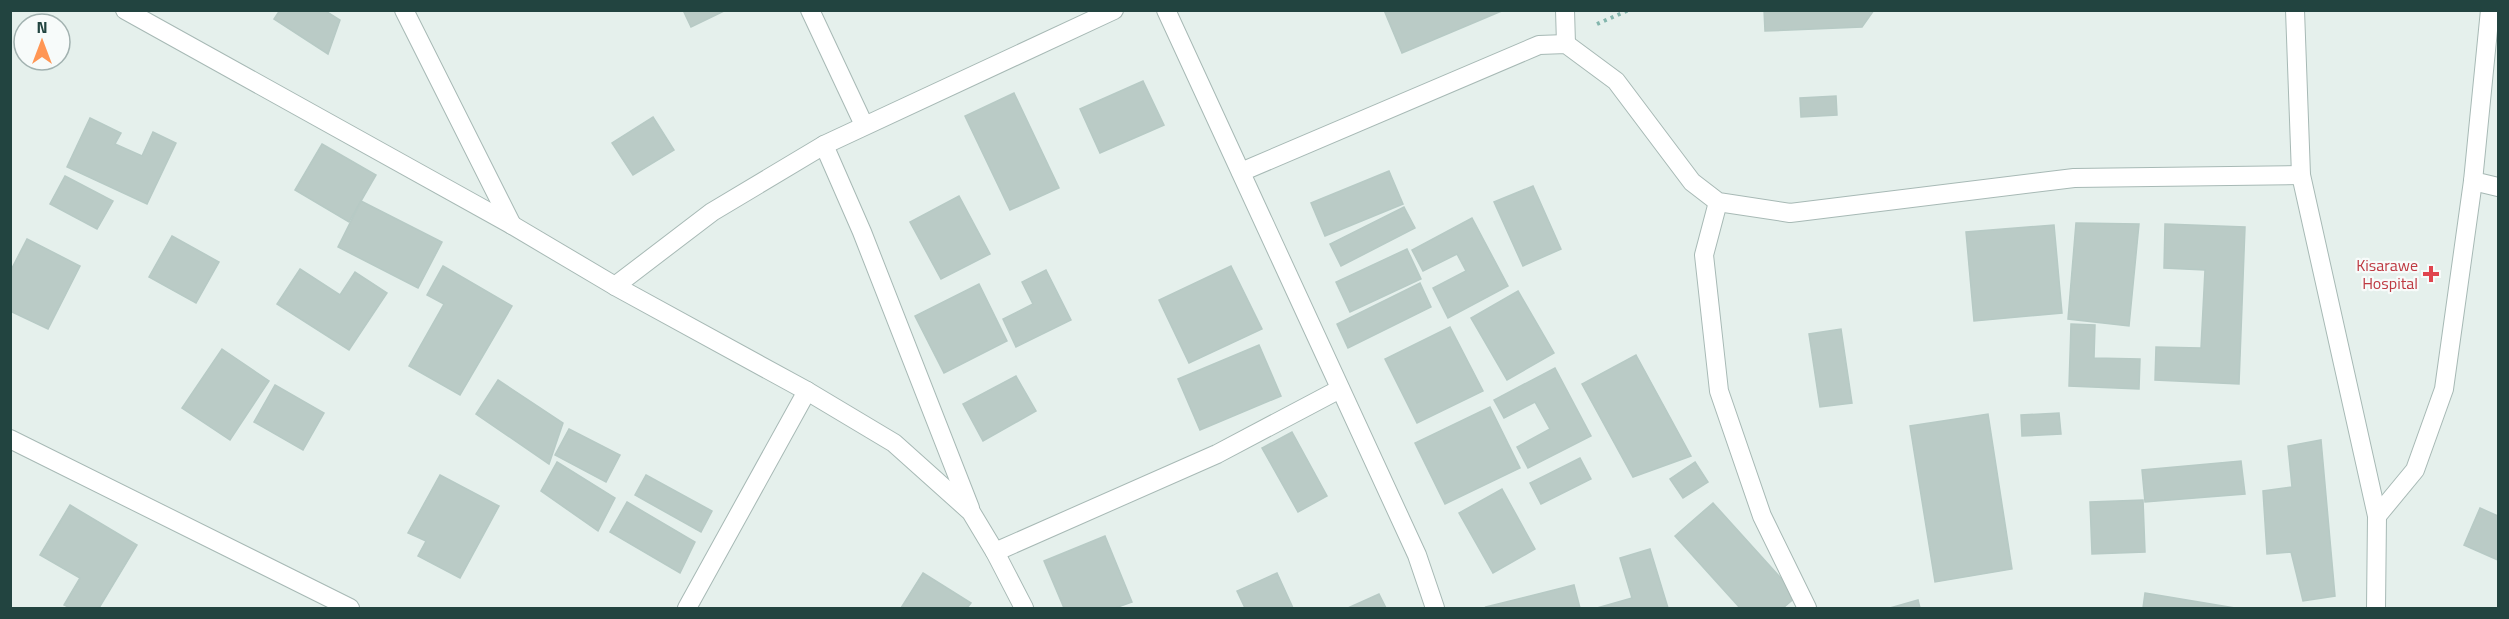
<svg xmlns="http://www.w3.org/2000/svg" width="2509" height="619" font-family="'Titillium Web',sans-serif">
<style>
.building{fill:#bacbc6;stroke:#b7cac5;stroke-width:1.5}
.lines{fill:none;stroke-linecap:round;stroke-linejoin:round}
.lane-casing{stroke:#a7b9b5;stroke-width:20}
.street-casing{stroke:#a7b9b5;stroke-width:20}
.path{stroke:#83b6ad;stroke-width:4;stroke-dasharray:3 4.5;stroke-linecap:butt}
.lane{stroke:#fff;stroke-width:18}
.street{stroke:#fff;stroke-width:18}
.health-dot{fill:#e0444e;stroke:#f7fbfa;stroke-width:2}
.labels{text-anchor:middle;dominant-baseline:central;stroke-width:4.5;stroke-linejoin:round;paint-order:stroke}
.health-label{font-size:16px;fill:#be3a42;stroke:#f7fbfa;text-anchor:end}
</style>
<rect width="100%" height="100%" fill="#e5f0ec"/>
<!-- building -->
<g class="building">
<path d="M280,10H324L340,20L328,54L274,19Z"/>
<path d="M683,10H726L691,27Z"/>
<path d="M1384,10H1504L1402,53Z"/>
<path d="M1764,10H1874L1862,27L1765,31Z"/>
<path d="M1143,81L1164,125L1100,153L1080,109Z"/>
<path d="M1014,93L1059,188L1010,210L965,116Z"/>
<path d="M1836,96L1837,115L1801,117L1800,98Z"/>
<path d="M653,117L674,150L633,175L612,143Z"/>
<path d="M90,118L121,133L115,144L142,156L153,132L176,143L147,204L67,167Z"/>
<path d="M322,144L376,175L349,222L295,190Z"/>
<path d="M1389,171L1403,204L1325,236L1311,203Z"/>
<path d="M65,176L113,201L97,229L50,204Z"/>
<path d="M1533,186L1561,249L1523,266L1494,202Z"/>
<path d="M959,196L990,254L941,279L910,222Z"/>
<path d="M361,201L442,242L418,288L338,247Z"/>
<path d="M1404,207L1415,228L1341,266L1330,244Z"/>
<path d="M1472,218L1508,286L1448,318L1433,288L1466,271L1457,254L1423,271L1412,250Z"/>
<path d="M2076,223L2139,224L2129,326L2068,319Z"/>
<path d="M2165,224L2245,227L2239,384L2155,380L2156,347L2201,348L2205,270L2164,268Z"/>
<path d="M2054,225L2062,313L1974,321L1966,232Z"/>
<path d="M172,236L219,262L196,303L149,277Z"/>
<path d="M27,239L80,266L48,329L10,311V272Z"/>
<path d="M1407,249L1421,279L1350,312L1336,282Z"/>
<path d="M443,266L512,306L460,395L409,366L444,304L427,295Z"/>
<path d="M1231,266L1262,329L1189,363L1159,300Z"/>
<path d="M300,269L340,295L355,272L387,293L349,350L277,304Z"/>
<path d="M1046,270L1071,320L1016,347L1003,319L1033,304L1022,282Z"/>
<path d="M1420,283L1431,307L1348,348L1337,324Z"/>
<path d="M979,284L1007,341L944,373L915,316Z"/>
<path d="M1518,291L1554,353L1507,380L1471,318Z"/>
<path d="M2071,324L2095,325L2094,358L2140,359L2139,389L2069,386Z"/>
<path d="M1450,327L1483,391L1417,423L1385,359Z"/>
<path d="M1841,329L1852,403L1820,407L1809,334Z"/>
<path d="M1259,345L1281,396L1200,430L1178,379Z"/>
<path d="M222,349L269,381L230,440L182,408Z"/>
<path d="M1636,355L1691,456L1633,477L1582,384Z"/>
<path d="M1555,368L1591,436L1528,468L1517,447L1550,429L1535,402L1504,418L1494,400Z"/>
<path d="M1016,376L1036,411L983,441L963,404Z"/>
<path d="M498,380L563,423L549,464L476,414Z"/>
<path d="M275,385L324,413L303,450L254,422Z"/>
<path d="M1490,407L1520,468L1445,504L1415,443Z"/>
<path d="M2059,413L2061,434L2022,436L2021,415Z"/>
<path d="M1988,414L2012,569L1935,582L1910,426Z"/>
<path d="M569,429L620,455L606,482L555,455Z"/>
<path d="M1292,432L1327,496L1298,512L1262,448Z"/>
<path d="M2321,440L2335,596L2303,601L2291,552L2267,554L2263,491L2292,487L2288,446Z"/>
<path d="M1580,458L1591,479L1541,504L1530,483Z"/>
<path d="M2241,461L2245,494L2145,502L2142,470Z"/>
<path d="M557,462L615,498L598,531L541,491Z"/>
<path d="M1695,462L1708,482L1683,498L1670,479Z"/>
<path d="M440,475L499,506L460,578L418,556L426,541L408,533Z"/>
<path d="M646,475L712,511L701,532L635,495Z"/>
<path d="M1502,489L1535,549L1493,573L1459,513Z"/>
<path d="M2143,500L2145,552L2092,554L2090,502Z"/>
<path d="M627,502L695,542L680,573L610,532Z"/>
<path d="M1713,503L1797,596L1783,608H1740L1675,536Z"/>
<path d="M70,505L137,545L99,608H70L64,605L80,578L40,555Z"/>
<path d="M2480,508L2498,516V560L2464,545Z"/>
<path d="M1105,536L1132,602L1115,608H1064L1044,561Z"/>
<path d="M1650,549L1668,608H1597L1632,598L1620,558Z"/>
<path d="M923,573L971,603L967,608H901Z"/>
<path d="M1277,573L1293,608H1245L1237,591Z"/>
<path d="M1574,585L1580,608H1487L1486,607Z"/>
<path d="M2145,593L2235,608H2143Z"/>
<path d="M1379,594L1386,608H1348Z"/>
<path d="M1918,600L1920,608H1890Z"/>
</g>
<g class="lines">
<defs>
<g id="lane">
<path d="M1565,10L1566,44"/>
<path d="M1241,172L1539,45L1566,44L1616,81L1692,182L1718,202L1790,213L2074,178L2301,175"/>
<path d="M2473,181L2498,187"/>
<path d="M1718,202L1704,255L1719,391L1762,516L1807,608"/>
<path d="M2377,516L2415,470L2444,389L2473,181L2490,10"/>
</g>
<g id="street">
<path d="M125,10L512,225L615,286L807,391L894,443L971,512L995,552L1024,608"/>
<path d="M404,10L512,225"/>
<path d="M810,10L864,125"/>
<path d="M1166,10L1417,555L1435,608"/>
<path d="M2295,10L2301,175L2377,516L2376,608"/>
<path d="M824,145L862,232L970,508"/>
<path d="M615,286L712,212L824,145L1114,10"/>
<path d="M10,439L350,608"/>
<path d="M995,552L1217,454L1340,389"/>
<path d="M687,608L807,391"/>
</g>
</defs>
<!-- lane casing -->
<use href="#lane" class="lane-casing"/>
<!-- street casing -->
<use href="#street" class="street-casing"/>
<!-- path -->
<path class="path" d="M1597,24L1629,10"/>
<!-- lane -->
<use href="#lane" class="lane"/>
<!-- street -->
<use href="#street" class="street"/>
</g>
<!-- markers -->
<path class="health-dot" d="M2428 265h6v6h6v6h-6v6h-6v-6h-6v-6h6z"/>
<g class="labels">
<!-- health labels -->
<g class="health-label">
<text x="2418" y="265">Kisarawe<tspan x="2418" dy="18">Hospital</tspan></text>
</g>
</g>
<!-- border -->
<rect width="2509" height="619" fill="none" stroke="#224440" stroke-width="24"/>
<!-- north arrow -->
<g transform="translate(42 42)"><circle r="28" fill="#f7fbfa" stroke="#a2b2b0" stroke-width="1.5"/>
<path d="M0-4.5L10 22L0 15L-10 22Z" fill="#ff9654"/>
<text y="-9" font-size="16" font-weight="bold" text-anchor="middle" fill="#224440">N</text>
</g>
</svg>
